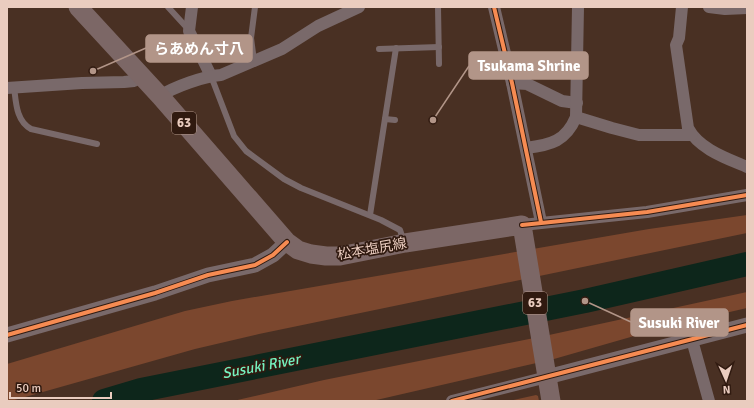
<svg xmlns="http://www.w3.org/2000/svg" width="754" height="408" font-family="Signika,'Noto Sans JP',sans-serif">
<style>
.green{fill:#7b472e}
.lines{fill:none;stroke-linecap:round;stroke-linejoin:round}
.river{stroke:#0d261b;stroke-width:24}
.service{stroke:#79696a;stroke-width:6}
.minor{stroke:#79696a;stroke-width:12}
.tertiary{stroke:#79696a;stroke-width:15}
.primary{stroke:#7c6766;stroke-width:19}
.cycleway-casing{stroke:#301a10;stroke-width:6}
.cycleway{stroke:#f68b52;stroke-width:4}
.labels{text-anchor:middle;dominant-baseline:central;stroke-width:3.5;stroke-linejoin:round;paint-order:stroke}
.shield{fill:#301a10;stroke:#b2978a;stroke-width:1}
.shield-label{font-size:13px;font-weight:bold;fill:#eaccbf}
.street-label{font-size:14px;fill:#eaccbf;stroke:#301a10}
.water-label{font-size:15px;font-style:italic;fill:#74f1bf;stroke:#301a10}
.leader{fill:none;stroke:#b29588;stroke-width:1.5}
.callout-dot{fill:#b29588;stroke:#301a10;stroke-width:1.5}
.callout{fill:#b29588;stroke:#b29588;stroke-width:1.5}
.callout-label{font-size:15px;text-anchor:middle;font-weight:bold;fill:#fff}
</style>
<rect width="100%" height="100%" fill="#493023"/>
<!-- green -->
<g class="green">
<path d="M747,215V233L259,334L195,349L11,401H7V364L185,311L232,301L649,229Z"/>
<path d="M747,292V308L669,326L554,359L372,401H233L324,380L549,335Z"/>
<path d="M536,395L538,396L539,401H509Z"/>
</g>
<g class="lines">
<!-- river -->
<path class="river" d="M104,401L141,390L585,301L747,264"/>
<!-- service -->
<g class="service">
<path d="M168,7L189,30"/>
<path d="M438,7L439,64"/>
<path d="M379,49L439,47"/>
<path d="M254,61L251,38L255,7"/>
<path d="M211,76L234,136L246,151L284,179L301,188L381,220L400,230L404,242"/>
<path d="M14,87C16,102 16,121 31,129L97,144"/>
<path d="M385,119L395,120"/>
<path d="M370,215L396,48"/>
</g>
<!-- minor -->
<g class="minor">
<path d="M192,7L189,31L211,76"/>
<path d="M494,7L512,83L541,222"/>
<path d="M682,7L679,38L676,45L688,128C699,149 726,158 747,167"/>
<path d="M709,7L725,9L747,8"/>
<path d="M512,83L527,84L562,101L577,103"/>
<path d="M7,88L82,83L124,82L134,81L142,76"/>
<path d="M160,96C174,87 204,76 221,75L282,49L318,26L359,7"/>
<path d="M576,117L612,128L639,135H692"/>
<path d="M526,148C551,145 566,141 576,117L578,7"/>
<path d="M522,225L647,212L747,195"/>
<path d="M692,340L709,401"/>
<path d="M452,401L547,377"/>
</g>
<!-- tertiary -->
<g class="tertiary">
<path d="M7,335L155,293L208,275L255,265L273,255L287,242"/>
<path d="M547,377L747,325"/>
</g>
<!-- primary -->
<path class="primary" d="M78,7L160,96L287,242L298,250L311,254L326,256H340L405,243L522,225L551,401"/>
<defs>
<g id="cycleway">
<path d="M494,7L512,83L541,222"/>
<path d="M522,225L647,212L747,195"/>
<path d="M7,335L155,293L208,275L255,265L273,255L287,242"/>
<path d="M452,401L747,325"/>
</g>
</defs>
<!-- cycleway casing -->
<use href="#cycleway" class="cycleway-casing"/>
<!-- cycleway -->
<use href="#cycleway" class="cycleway"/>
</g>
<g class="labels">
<!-- shield labels -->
<g class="shield">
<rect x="172" y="112" width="24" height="22" rx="3"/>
<rect x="523" y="292" width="24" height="22" rx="3"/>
</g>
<g class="shield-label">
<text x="184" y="123">63</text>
<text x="535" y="303">63</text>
</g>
<!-- street labels -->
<g class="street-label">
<text transform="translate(372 249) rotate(-10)">松本塩尻線</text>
</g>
<!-- water labels -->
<g class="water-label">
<text transform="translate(261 366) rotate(-11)">Susuki River</text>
</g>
</g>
<!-- callouts -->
<path class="leader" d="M93 71L146 48M433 120L469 66M585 301L631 322"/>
<g class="callout-dot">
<circle cx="93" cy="71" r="4"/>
<circle cx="433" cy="120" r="4"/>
<circle cx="585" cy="301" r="4"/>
</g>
<g class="callout">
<rect x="146" y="35" width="106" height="27" rx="4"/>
<rect x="469" y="52" width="119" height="27" rx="4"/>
<rect x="631" y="309" width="97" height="27" rx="4"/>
</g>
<g class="callout-label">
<text x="199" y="54">らあめん寸八</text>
<text x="529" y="71">Tsukama Shrine</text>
<text x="679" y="328">Susuki River</text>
</g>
<!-- border -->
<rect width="754" height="408" fill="none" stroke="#eaccbf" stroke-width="16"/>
<!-- north arrow -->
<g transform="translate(726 380) rotate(177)" stroke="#301a10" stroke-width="3" paint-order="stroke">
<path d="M0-3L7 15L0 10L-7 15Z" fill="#eaccbf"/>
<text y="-6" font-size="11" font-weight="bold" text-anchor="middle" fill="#eaccbf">N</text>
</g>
<!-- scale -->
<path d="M10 392v6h101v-6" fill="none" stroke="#eaccbf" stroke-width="2"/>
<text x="16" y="392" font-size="12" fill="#eaccbf" stroke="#301a10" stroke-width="3" paint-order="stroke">50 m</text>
</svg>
